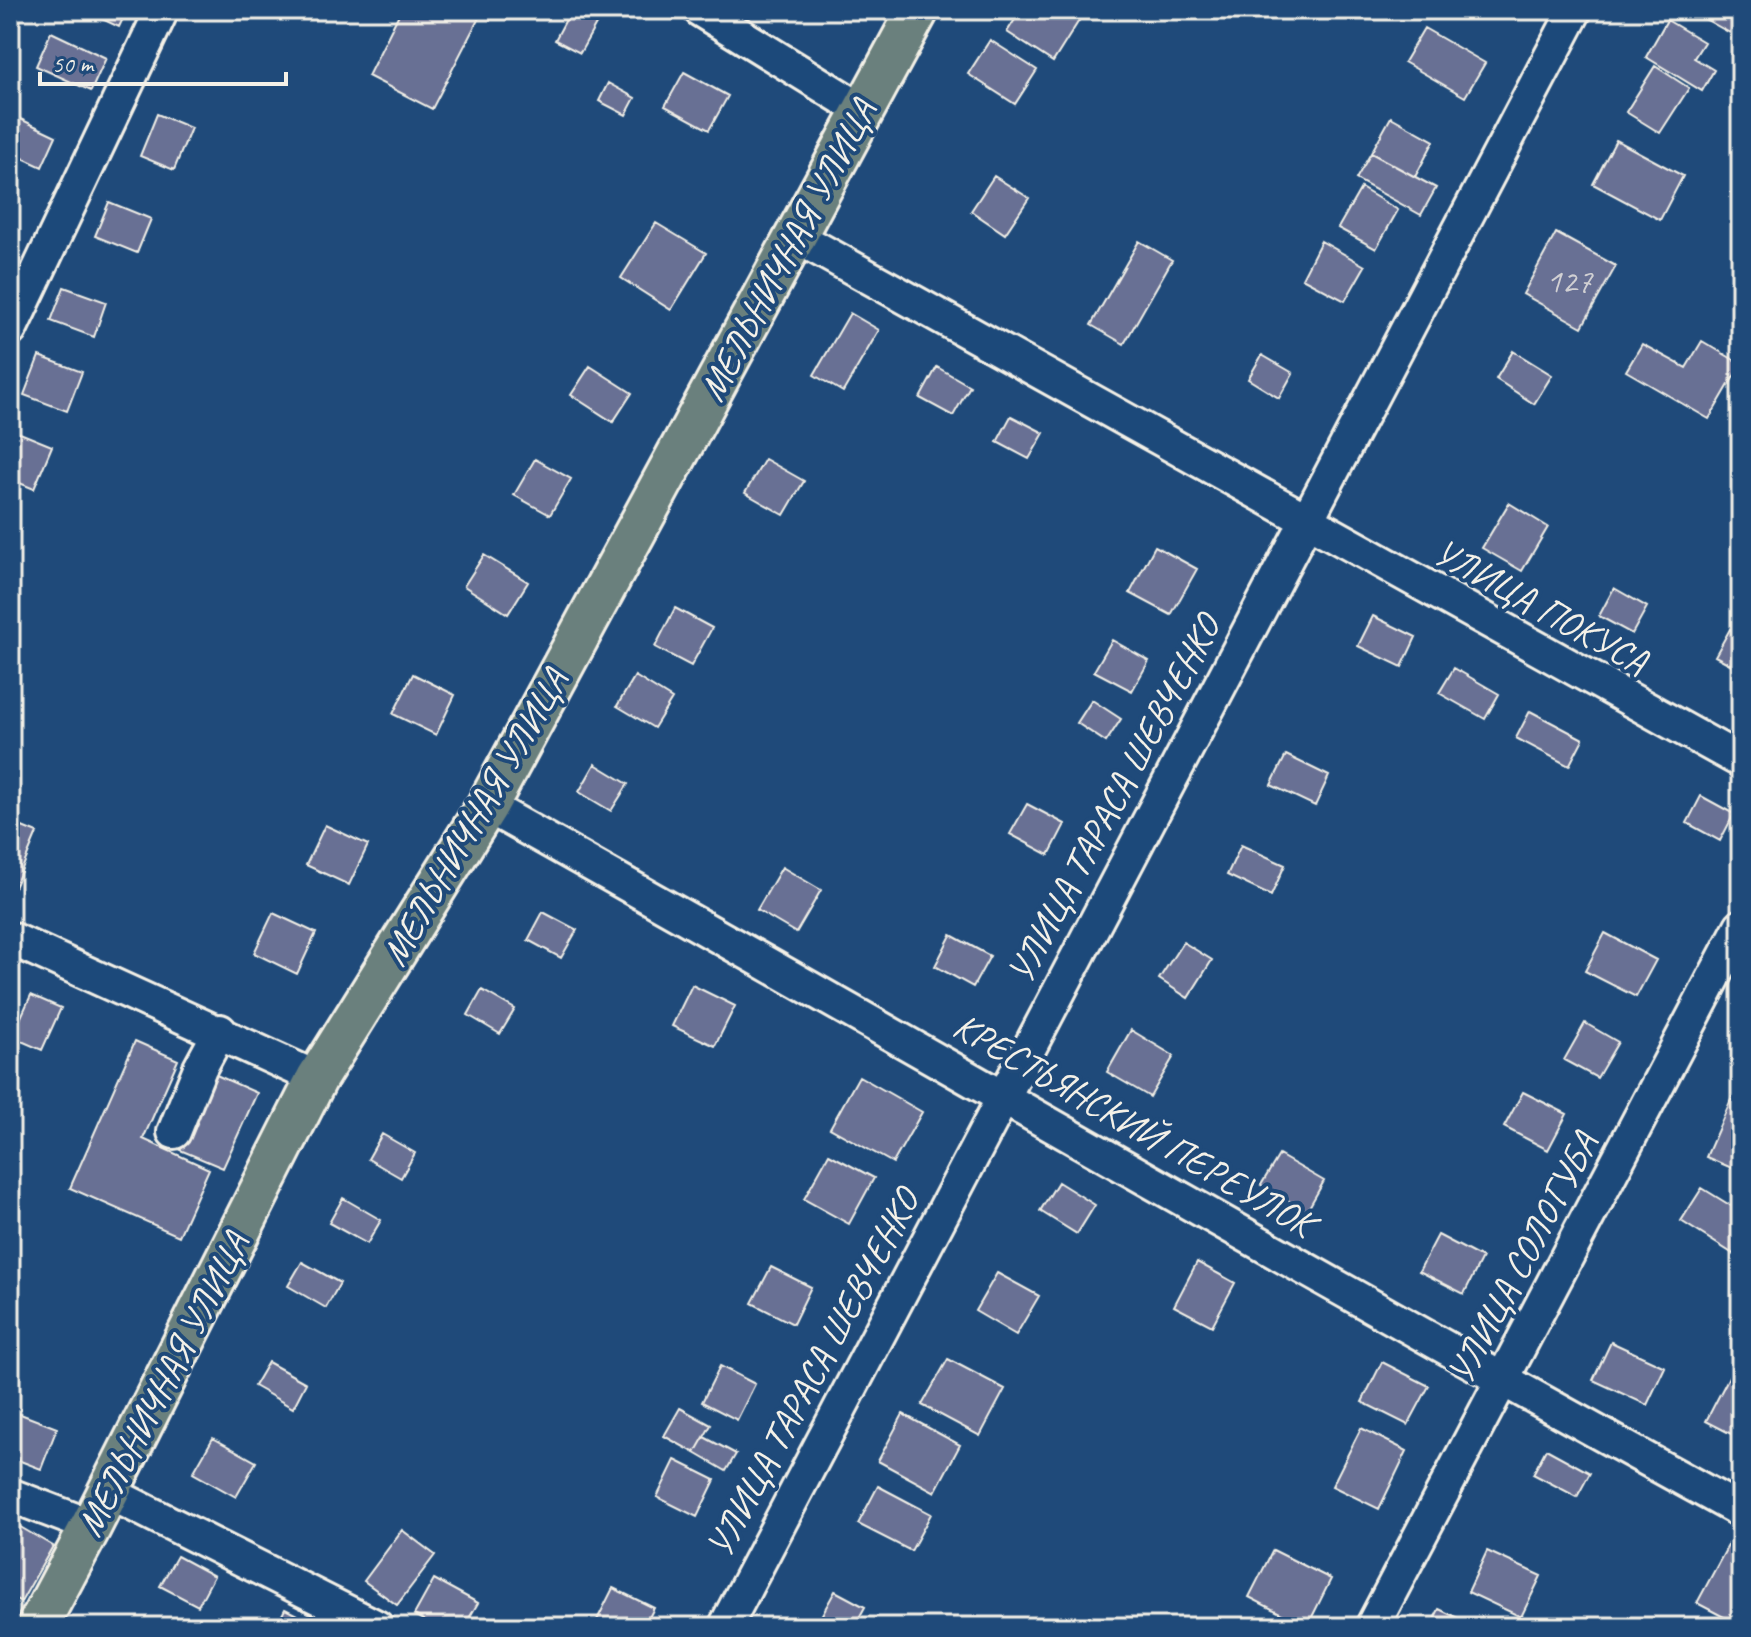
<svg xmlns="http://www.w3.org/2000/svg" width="1751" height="1637" font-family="Caveat,sans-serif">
<rect width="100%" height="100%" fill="#1f4a7a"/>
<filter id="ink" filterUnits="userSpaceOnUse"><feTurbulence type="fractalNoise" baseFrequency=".0125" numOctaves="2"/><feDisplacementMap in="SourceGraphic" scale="16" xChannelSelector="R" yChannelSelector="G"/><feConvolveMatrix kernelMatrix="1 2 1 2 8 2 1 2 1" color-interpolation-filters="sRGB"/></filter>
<g filter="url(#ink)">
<!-- building -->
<path fill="#676f94" stroke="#f4f1e8" stroke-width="2" d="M83,10h44l-8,17z
M401,10h82l-51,99 -64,-33z
M571,10h33l-24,43 -25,-13z
M1021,10h62l2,1 -32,51 -46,-30z
M1689,10h52v3l-11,20z
M1667,20l37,22 -10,16 20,12 -12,21 -56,-34z
M1424,28l61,35 -20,34 -61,-35z
M51,32l55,26 -15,33 -55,-25z
M990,40l47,30 -22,34 -47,-30z
M1655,66l34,22 -29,45 -34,-21z
M684,72l44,24 -19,34 -44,-24z
M608,83l27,15 -9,17 -27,-14z
M157,114l34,14 -17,42 -34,-14z
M14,116l42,20 -14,31 -32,-15v-27z
M1391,117l43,24 -19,36 -44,-24z
M1616,140l67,36 -23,44 -67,-36z
M1371,153l65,35 -15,27 -65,-36z
M994,176l35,22 -24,36 -34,-23z
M1361,188l37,22 -22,39 -38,-21z
M109,202l42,17 -14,34 -42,-17z
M656,223l50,30 -35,57 -50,-32z
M1556,233l60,33 -34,61 -59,-33z
M1139,241l33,19 -48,84 -33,-19z
M1321,241l44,25 -20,35 -43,-23z
M64,287l42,15 -12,35 -43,-16z
M850,313l29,17 -36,62 -29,-17z
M1702,341l39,23 -32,55 -83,-48 16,-27 44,24z
M1513,351l39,24 -18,29 -38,-25z
M1262,355l31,18 -14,25 -31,-19z
M39,356l43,16 -15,39 -43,-16z
M590,366l42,27 -19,29 -42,-27z
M937,367l33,19 -17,30 -33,-18z
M1011,416l33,17 -15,26 -32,-17z
M10,429l42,17 -18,43 -24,-10z
M535,459l36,20 -21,36 -36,-20z
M765,459l39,22 -20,34 -39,-22z
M1509,503l39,24 -26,44 -40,-23z
M1155,546l42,23 -26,46 -41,-22z
M484,555l44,27 -20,32 -44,-28z
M1614,588l33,19 -15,27 -33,-18z
M675,608l37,20 -21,38 -36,-19z
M1373,616l43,21 -14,30 -44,-21z
M1730,629l11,6v35l-26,-14z
M1112,640l37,21 -17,30 -38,-20z
M1454,668l45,26 -14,25 -46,-26z
M413,674l42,21 -19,40 -43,-21z
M635,676l37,23 -18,29 -37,-22z
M1092,700l29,19 -15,23 -29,-19z
M1530,711l53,28 -14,27 -53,-28z
M1286,755l43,21 -14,30 -44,-21z
M595,764l33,20 -17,27 -32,-19z
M1701,796l33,18 -14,27 -33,-18z
M1027,804l38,20 -16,31 -39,-21z
M10,822l27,11 -23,55 -4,-2z
M325,825l43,20 -19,40 -43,-20z
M1241,845l44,20 -14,31 -44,-21z
M782,867l39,23 -25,43 -39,-23z
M543,912l34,18 -16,28 -33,-18z
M273,913l43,20 -19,41 -43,-21z
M1605,933l51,27 -20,37 -51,-26z
M951,935l39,21 -17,31 -38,-21z
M1183,942l29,18 -24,38 -29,-19z
M692,985l43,21 -20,40 -43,-20z
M482,990l33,19 -15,25 -32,-19z
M31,995l30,13 -19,42 -30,-13z
M1585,1023l33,19 -21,36 -33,-18z
M1131,1030l43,26 -24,41 -43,-25z
M135,1041l43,19 -35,79 66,30 -30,67 -109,-48z
M214,1074l43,19 -34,75 -43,-18z
M859,1076l63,36 -29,51 -63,-35z
M1523,1092l44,22 -19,36 -44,-23z
M1733,1095l8,4v73l-35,-15z
M382,1134l33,19 -14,25 -33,-19z
M829,1154l45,24 -25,46 -45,-25z
M1279,1155l45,26 -17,30 -46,-26z
M1058,1182l37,23 -18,29 -37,-23z
M1702,1188l39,24 -3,45 -57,-36z
M343,1198l38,22 -14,24 -38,-21z
M1438,1235l44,23 -18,36 -45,-23z
M302,1262l38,21 -14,25 -38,-22z
M1197,1262l38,21 -23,43 -38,-20z
M771,1267l40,20 -18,37 -41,-21z
M997,1273l42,23 -23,39 -41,-24z
M1611,1342l54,25 -18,38 -54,-25z
M948,1359l57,30 -25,47 -58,-31z
M268,1362l38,21 -13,25 -39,-22z
M1382,1362l47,24 -21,39 -46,-23z
M720,1366l35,18 -18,36 -35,-18z
M1733,1369l8,5v65l-35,-18z
M680,1408l31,17 -16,28 -31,-17z
M10,1410l47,18 -16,41 -31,-12z
M903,1414l57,31 -25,47 -57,-31z
M1361,1428l46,23 -28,58 -47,-23z
M704,1437l32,17 -10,17 -31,-18z
M213,1438l43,24 -20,35 -43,-24z
M1546,1449l44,24 -13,24 -44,-23z
M675,1460l40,20 -18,37 -40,-20z
M878,1486l53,28 -20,37 -53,-27z
M10,1521l43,25 -32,56 -11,-6z
M402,1530l33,25 -38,50 -33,-24z
M1732,1538l9,5v83l-44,-23z
M1273,1550l58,29 -24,48 -58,-30z
M1487,1551l54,25 -20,41 -53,-25z
M177,1556l37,20 -16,30 -38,-20z
M434,1579l44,24 -14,24h-28l-22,-12z
M613,1588l41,20 -10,19 -49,-3z
M835,1591l30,16 -11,20h-39z
M285,1609l34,17 -1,1h-42z
M1439,1609l37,18h-46z"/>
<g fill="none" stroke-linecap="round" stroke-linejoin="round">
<!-- minor casing -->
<g stroke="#f4f1e8" stroke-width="38">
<path id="minor" d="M700,10l162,100
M795,236l946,525
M10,330l152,-320
M487,806c418,234 833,475 1254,705
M10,938l307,140
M174,1132l26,-64 20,-37
M108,1492l269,135
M10,1495l81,31
M725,1627l850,-1617
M1372,1627l369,-701"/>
</g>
<!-- major casing -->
<g stroke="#f4f1e8" stroke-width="46">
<path id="major" d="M37,1627l54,-101 226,-448 170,-272 431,-796"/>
</g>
<!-- minor -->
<use href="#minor" stroke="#1f4a7a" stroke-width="32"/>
<!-- major -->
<use href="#major" stroke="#6a807d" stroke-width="40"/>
</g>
</g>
<g text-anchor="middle" stroke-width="8" stroke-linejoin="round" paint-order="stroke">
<!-- number labels -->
<g font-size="34" fill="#d1d0d3">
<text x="1569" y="292">127</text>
</g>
<!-- street labels -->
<g font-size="38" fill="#f4f1e8" stroke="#1f4a7a">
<text transform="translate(787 250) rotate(-62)" y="13">МЕЛЬНИЧНАЯ УЛИЦА</text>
<text transform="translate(1541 606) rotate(29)" y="13">УЛИЦА ПОКУСА</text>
<text transform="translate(1113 799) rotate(-62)" y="13">УЛИЦА ТАРАСА ШЕВЧЕНКО</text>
<text transform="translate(474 817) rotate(-60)" y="13">МЕЛЬНИЧНАЯ УЛИЦА</text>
<text transform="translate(1134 1124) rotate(30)" y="13">КРЕСТЬЯНСКИЙ ПЕРЕУЛОК</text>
<text transform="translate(1522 1258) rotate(-62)" y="13">УЛИЦА СОЛОГУБА</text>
<text transform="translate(812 1373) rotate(-62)" y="13">УЛИЦА ТАРАСА ШЕВЧЕНКО</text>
<text transform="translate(162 1384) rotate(-63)" y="13">МЕЛЬНИЧНАЯ УЛИЦА</text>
</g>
</g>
<!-- margin -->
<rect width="1751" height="1637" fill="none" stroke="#1f4a7a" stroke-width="40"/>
<rect x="20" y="20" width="1711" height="1597" fill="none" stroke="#f4f1e8" stroke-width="3" filter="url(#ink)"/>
<!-- scale -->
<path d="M40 72v12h246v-12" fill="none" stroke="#f4f1e8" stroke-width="4"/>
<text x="52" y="72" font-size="24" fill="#f4f1e8" stroke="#1f4a7a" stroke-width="6" paint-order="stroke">50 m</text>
</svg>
